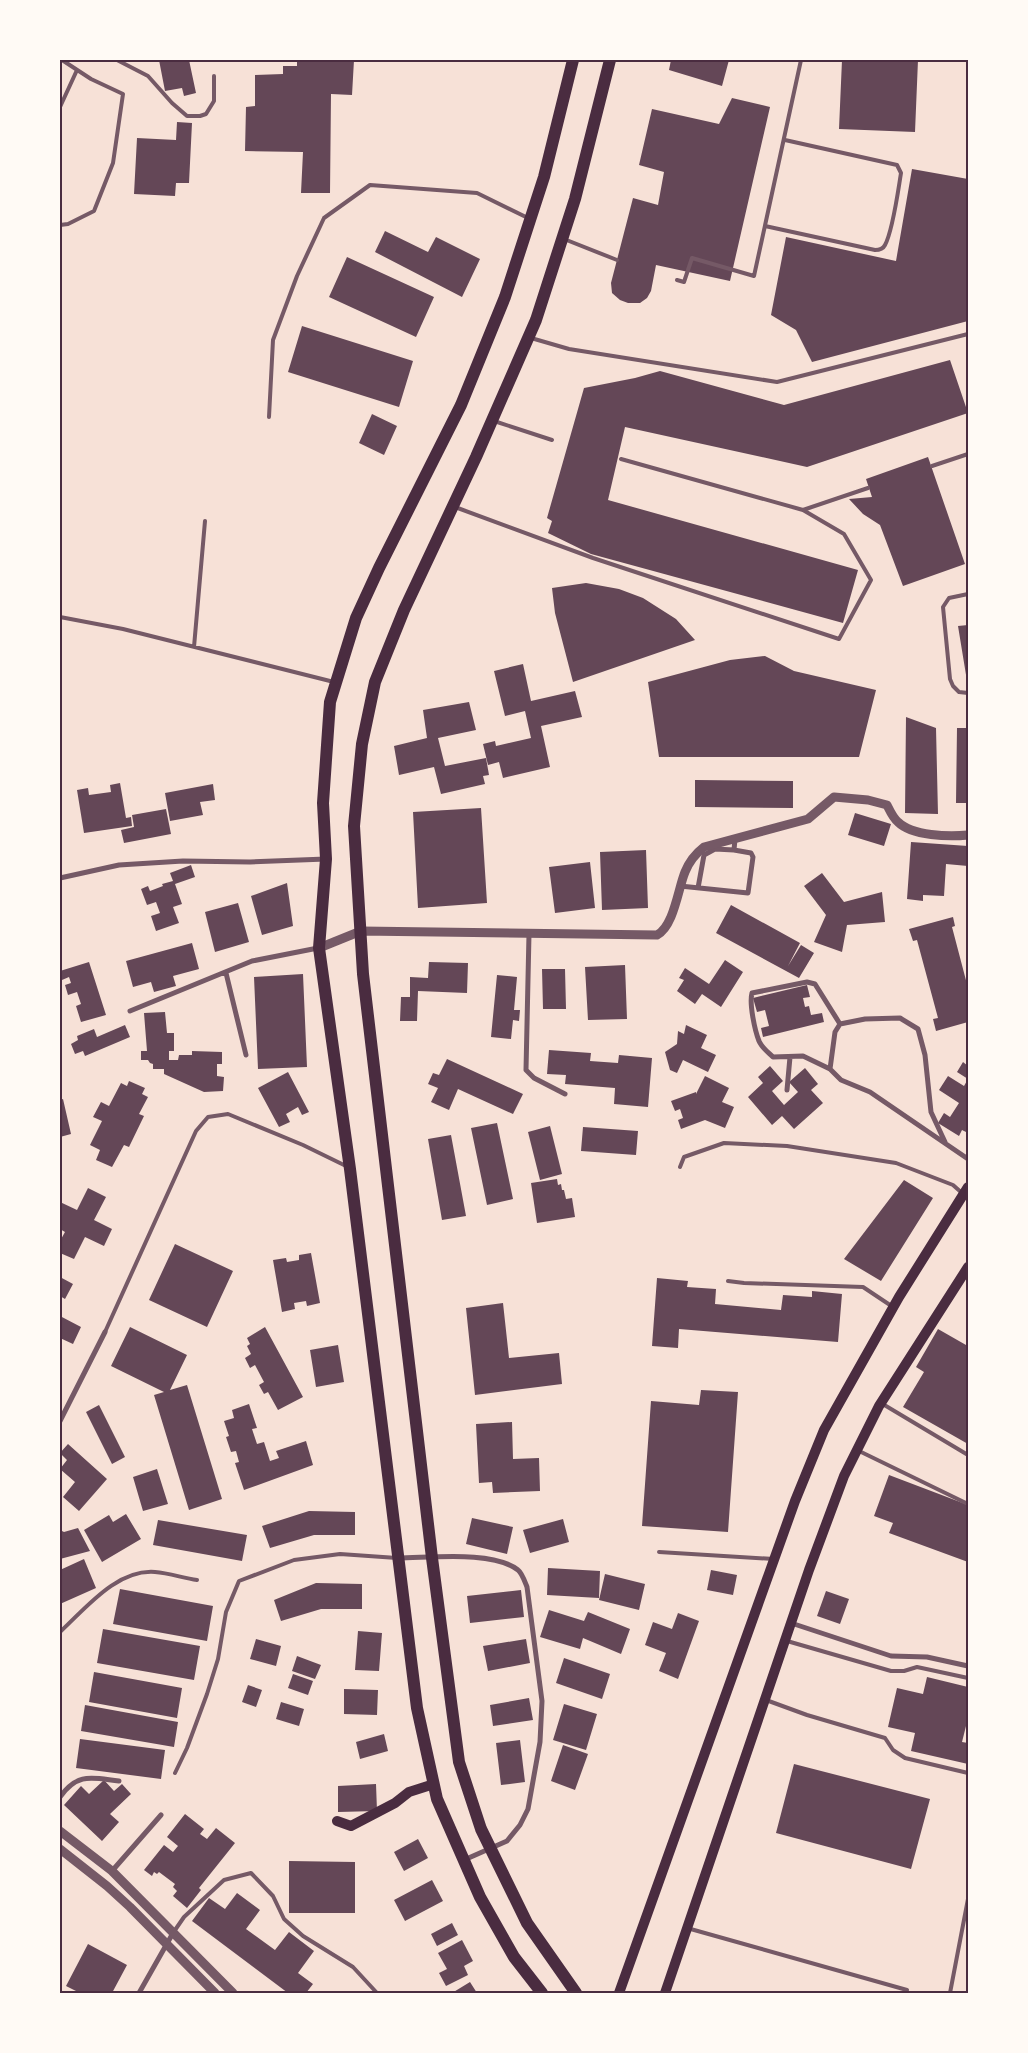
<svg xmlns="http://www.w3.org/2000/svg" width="1028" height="2053" font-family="'Varela Round',sans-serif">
<rect width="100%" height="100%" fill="#f7e1d7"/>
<!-- building -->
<path fill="#644757" d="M159,60h30l7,33 -12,3 -2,-8 -17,3z
M297,60h57l-2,35 -21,-1 -1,99h-29l2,-41 -58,-1 1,-44 9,-1v-31l28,-1v-8h14z
M671,60h58l-7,26 -53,-16z
M842,60h76l-3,72 -76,-3z
M732,98l38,9 -40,174 -74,-16 -5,26 -4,7 -7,5h-12l-8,-3 -8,-7 -1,-10 22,-85 25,7 6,-33 -25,-7 13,-56 67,15z
M177,122l15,1 -3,60h-13l-1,13 -41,-2 3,-56 39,2z
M912,169l56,10v142l-156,41 -16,-32 -25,-15 15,-78 110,24z
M385,231l43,21 8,-15 44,22 -18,38 -87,-45z
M347,257l87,40 -18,40 -87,-40z
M302,326l111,35 -14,46 -111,-35z
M950,360l18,53 -161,54 -182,-40 -17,73 250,70 -15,53 -252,-69 -43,-21 4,-12 -5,-3 37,-130 51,-10 25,-7 124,34z
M372,414l25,12 -13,29 -25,-12z
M928,457l37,107 -62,22 -23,-61 -17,-11 -14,-15 23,-2 -6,-18z
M586,583l33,6 24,9 33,21 19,21 -122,42 -18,-69 -3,-25z
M968,625v56h-1l-9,-55z
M765,656l29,15 82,19 -17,67h-200l-11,-75 82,-22z
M523,664l8,37 44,-10 7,26 -41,9 9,41 -47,11 -4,-16 -11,3 -5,-21 12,-3 1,5 35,-8 -6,-27 -20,5 -11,-45z
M469,702l7,28 -38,8 7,28 41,-8 3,17 -6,1 2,8 -44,10 -7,-27 -35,8 -5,-29 33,-8 -4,-28z
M906,717l30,11 2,86 -33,-1z
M957,728h11v75h-12z
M695,780l98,1v27l-98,-1z
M120,783l6,35 5,-1 1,9 -48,7 -7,-43 11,-2 1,7 22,-3 -1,-7z
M213,784l2,16 -15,2 3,13 -33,6 -5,-28z
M481,808l6,95 -69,5 -5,-96z
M166,809l5,25 -47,9 -3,-13 13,-3 -2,-12z
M855,813l36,11 -7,22 -36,-11z
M911,842l57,4v20l-22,-2 -2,32 -21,-1v6l-16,-2z
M646,850l2,58 -46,2 -2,-58z
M590,862l5,46 -40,5 -6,-46z
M191,865l4,12 -20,7 7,20 -9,3 6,16 -23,8 -5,-15 9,-3 -4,-11 -9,3 -6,-16 7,-3 2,5 13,-5 -1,-2 11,-3 -3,-8z
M822,873l22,29 38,-10 3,30 -38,3 -5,27 -28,-10 12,-27 -22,-29z
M287,883l6,43 -31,9 -11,-39z
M238,903l11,39 -34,10 -10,-40z
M731,905l69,38 -12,23 13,-21 13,8 -15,25 -83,-45z
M953,917l2,9 -3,1 16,61v34l-32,9 -3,-12 5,-1 -21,-78 -4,1 -4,-12z
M192,943l7,26 -26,7 3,10 -22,6 -3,-10 -18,5 -7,-26z
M725,960l18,12 -22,35 -19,-13 -7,10 -18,-13 7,-11 -5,-2 6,-10 24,16z
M89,962l17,53 -25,7 -5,-16 5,-2 -4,-12 -9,3 -3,-10 6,-2 -2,-6 -7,3 -2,-9z
M429,962l39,1 -1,30 -49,-2 -1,30h-17l1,-24h9v-20l18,1z
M625,965l2,54 -39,1 -3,-53z
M542,969h23l1,40h-23z
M303,974l4,93 -49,2 -4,-92z
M497,975l20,2 -3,33h6l-1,11 -6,-1 -2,19 -20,-2z
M807,985l3,12 -7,1 2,9 4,-1 2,9 11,-2 2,9 -61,15 -2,-9 8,-2 -4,-16 -8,2 -4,-14z
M165,1012l2,21h7v18h-5v9h9l1,-5h13v-4l30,1v12h-5v12l7,1 -1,14 -19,1 -40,-18v-5h-11v-5l-3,-1 -2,-3h-7v-9h6l-3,-38z
M125,1025l5,12 -45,19 -2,-5 -8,3 -4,-10 7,-4 -1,-4 17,-7 3,8z
M686,1025l21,10 -6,13 15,7 -8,17 -25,-12 -6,13 -7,-3 -5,-18 12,-8 1,-13 6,3z
M549,1050l42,3 -1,8 28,2 1,-8 33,3 -4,49 -34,-3 1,-16 -50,-4 1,-9 -19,-1z
M447,1059l76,35 -10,20 -55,-25 -9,21 -18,-8 7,-14 -10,-4 5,-11 6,2z
M963,1062l5,4v13l-11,-7z
M770,1066l13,15 -11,10 12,14 14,-13 -9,-10 16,-14 13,16 -7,6 12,13 -29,26 -12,-13 -10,9 -24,-28 15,-14 -5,-6z
M288,1072l21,40 -7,3 -4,-8 -12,7 4,8 -11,5 -21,-39z
M705,1076l24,12 -7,14 12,5 -9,21 -20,-8 -24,9 -3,-9 5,-2 -3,-9 -5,2 -4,-10 25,-9v2z
M948,1076l16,10 4,-7v54l-6,-3 -3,6 -21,-13 6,-10 6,4 9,-14 -20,-13z
M129,1081l16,7 -3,6 6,3 -9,17 5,2 -15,31 -5,-2 -12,22 -16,-7 4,-10 -10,-5 12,-24 -9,-4 8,-15 8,4 12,-23 6,3z
M63,1099l8,35 -11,3v-37z
M497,1123l16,76 -26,6 -16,-77z
M550,1126l12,48 -22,6 -12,-48z
M583,1127l55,4 -2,24 -55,-4z
M451,1135l15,81 -24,4 -14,-81z
M557,1179l1,6 3,-1 1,6h2l2,9 6,-1 3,19 -38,6 -6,-40z
M904,1180l29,18 -52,83 -37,-22z
M88,1188l18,9 -12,23 18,9 -8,17 -19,-9 -11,22 -14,-6v-12l5,-9 -5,-3v-27l17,8z
M175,1244l58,27 -26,56 -58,-27z
M311,1253l9,50 -13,3 -1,-5 -12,2 1,6 -13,3 -9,-52 13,-2 1,4 12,-2v-5z
M60,1277l13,7 -8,15 -5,-3z
M657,1278l31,3 -1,6 29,2 -1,15 66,6 2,-15 29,2v-6l30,3 -4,48 -159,-13 -1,19 -26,-2z
M503,1303l6,55 50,-5 3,31 -87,11 -9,-87z
M60,1316l21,11 -8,17 -13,-6z
M130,1327l57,28 -17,35 17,-5 35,114 -33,11 -35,-115 10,-3 -53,-26z
M265,1327l38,70 -25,13 -10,-18 -4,2 -5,-9 5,-3 -9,-17 -5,3 -5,-10 6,-4 -4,-8 3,-2 -3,-6z
M938,1329l28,16 2,-4v103l-65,-37 21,-35 -8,-5z
M338,1345l6,37 -28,5 -6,-37z
M701,1390l37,2 -10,140 -86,-6 9,-125 48,4z
M249,1404l8,24 -5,1 5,15 7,-2 6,19 9,-3 -3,-7 30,-10 7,24 -69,25 -9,-27 4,-1 -3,-11 -5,1 -5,-15 3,-1 -5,-15 10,-3 -2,-8z
M99,1405l26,52 -13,7 -26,-52z
M512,1422l1,37 26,-1 1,33 -47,2 -1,-11 -13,1 -3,-59z
M68,1444l39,35 -28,32 -16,-14 12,-15 -15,-13 7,-9 -7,-7z
M157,1469l11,35 -25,7 -10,-34z
M889,1475l79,30v57l-79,-29 4,-10 -19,-7z
M309,1511l46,1v23h-41l-44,13 -8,-22z
M126,1514l15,25 -39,23 -18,-32 25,-15 4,7z
M472,1518l41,9 -6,27 -41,-10z
M563,1519l6,23 -39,11 -7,-23z
M158,1520l89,15 -5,26 -89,-16z
M78,1528l12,23 -30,8v-29l4,2z
M84,1559l12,29 -36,16v-34z
M548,1568l52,3 -1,27 -52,-3z
M711,1570l26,5 -4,20 -26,-5z
M605,1574l40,10 -6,26 -40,-10z
M316,1583l46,1v25h-41l-40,12 -7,-21z
M120,1589l93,17 -6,35 -94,-17z
M521,1590l3,27 -54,6 -3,-27z
M826,1591l23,8 -9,25 -23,-8z
M549,1610l35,11 4,-9 42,17 -9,25 -38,-16 -3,11 -40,-12z
M678,1613l21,8 -21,58 -19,-8 7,-18 -21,-8 8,-23 19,7z
M103,1629l97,17 -6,34 -97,-17z
M358,1631l24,2 -3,38 -24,-1z
M256,1639l25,7 -5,20 -26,-7z
M526,1639l4,24 -42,8 -5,-25z
M297,1656l24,9 -6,14 -23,-8z
M564,1658l46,16 -8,25 -46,-16z
M94,1672l88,16 -5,30 -88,-16z
M293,1674l20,7 -5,14 -20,-7z
M927,1677l41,10v31l-6,24 6,1v21l-57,-13 4,-18 -27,-6 9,-39 26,6z
M248,1685l14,5 -6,17 -14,-5z
M344,1689l34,1 -1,25 -33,-1z
M529,1698l4,22 -40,6 -3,-21z
M281,1702l23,7 -5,17 -23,-7z
M564,1704l33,10 -11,36 -33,-10z
M85,1705l93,17 -4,25 -93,-16z
M384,1734l4,17 -28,8 -4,-17z
M80,1739l85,11 -4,29 -85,-11z
M520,1740l5,42 -24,3 -5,-42z
M563,1745l25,9 -13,36 -24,-9z
M794,1764l136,35 -19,70 -135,-36z
M104,1780l10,11 8,-7 9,10 -21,20 9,8 -17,19 -38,-36 17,-19 8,8z
M376,1784l1,27 -39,1v-26z
M185,1814l19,15 -4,5 7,5 9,-11 19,15 -36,45 2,2 -14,18 -14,-12 4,-5 -4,-4 2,-3 -16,-12 -2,2 -3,-2 -2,4 -8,-6 20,-25 9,7 5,-6 -11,-9z
M418,1839l10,19 -24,13 -10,-19z
M289,1861l66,1v51h-66z
M432,1880l11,21 -38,20 -11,-21z
M237,1893l23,17 -14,19 29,21 14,-18 25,19 -16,22 15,11 -7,9h-18l-96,-72 17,-23 16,11z
M452,1923l6,12 -21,11 -6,-12z
M462,1940l11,21 -9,5 4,9 -22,11 -7,-13 8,-4 -9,-16z
M88,1944l39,21 -15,28h-32l-14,-7z
M470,1982l7,11h-25z"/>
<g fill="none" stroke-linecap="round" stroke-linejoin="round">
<!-- service -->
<path stroke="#755966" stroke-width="4" d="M117,60l31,16 24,27 15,13h13l6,-2 8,-13v-25
M60,107l17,-37
M60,225l8,-1 26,-13 19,-48 10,-69 -32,-15 -29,-19
M765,226l110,24c4,0 8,-1 10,-5 8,-15 13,-54 16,-72l-4,-8 -112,-25
M564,239l53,21
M677,280l7,2 8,-24 62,18 47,-216
M531,338l38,11 208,33 191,-48
M269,417l4,-77 24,-64 27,-58 46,-33 107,8 51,25
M494,421l58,19
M932,466l36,-12
M455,507l138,51 246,81 32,-59 -27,-46 -41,-24 -182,-51
M803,510l65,-22
M968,594l-19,4 -6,9 7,72 3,7 6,6 9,1
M60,617l63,12 211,53
M194,647l11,-126
M680,1167l4,-10 40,-14 63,3 109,17 57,22 9,8
M728,1281l16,2 119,4 30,20
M105,1332l91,-201 12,-14 20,-3 75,31 43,21
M881,1403l87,52
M857,1450l111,54
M659,1552l115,7
M60,1632c26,-24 57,-63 95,-60 14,1 28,6 42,8
M787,1641l104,30h13l13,-4 51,11
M766,1700l41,15 78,23 8,12 12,8 63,15
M175,1773l12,-25 20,-54 11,-35 8,-47 13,-31 55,-21 46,-6 57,4
M687,1928l220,62
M173,1933l11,-16 40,-37 27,-7 22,23 11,23 19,17 50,31 24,26
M950,1993l18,-94"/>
<!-- minor -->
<path stroke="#755966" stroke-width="5" d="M60,878l59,-13 64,-4 67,1 76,-3
M680,886l68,7 5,-36 -2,-4 -17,-3 1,-11
M698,888l6,-33 11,-6 19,1
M529,934l-3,136 8,8 31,16
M226,973l20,82
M130,1011l122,-50 66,-13
M830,1069l-27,-13 -30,1c-5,-5 -11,-9 -14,-16 -4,-10 -10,-37 -7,-48l55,-11 8,2 25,40
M787,1090l3,-33
M945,1142l-14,-30 -6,-57 -7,-26 -18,-11 -35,1 -25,5 -5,8 -5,37 11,11 29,12 98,67
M60,1421l45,-89
M398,1558c31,0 95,-8 120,12 4,3 7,12 9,17l15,114 -2,41 -12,67 -8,16 -13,16 -43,19
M791,1623l100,33 36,1 41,9
M60,1797c18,-25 32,-19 59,-16
M112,1871l49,-56
M139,1993l34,-60"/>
<!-- tertiary -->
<path stroke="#755966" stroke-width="9" d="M319,948l42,-17 296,4c17,-9 21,-46 28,-63 4,-10 10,-18 19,-25l104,-28 26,-22 34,3 19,5c3,6 6,13 11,17 14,14 51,15 70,13
M60,1831l52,40 121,122
M60,1849l47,37 23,21 85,86"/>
<!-- secondary -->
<path stroke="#4a2c40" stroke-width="10" d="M337,1821l14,5 44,-23 14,-11 25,-8
M619,1993l176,-492 29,-71 75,-133 69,-110
M665,1993l144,-423 35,-94 35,-70 89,-139"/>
<!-- primary -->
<path stroke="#4a2c40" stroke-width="12" d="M542,1993l-28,-36 -34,-60 -43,-98 -20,-91 -67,-539 -31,-221 7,-89 -3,-56 7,-101 26,-84 23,-50 82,-163 44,-108 39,-120 29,-117
M576,1993l-49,-70 -46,-94 -22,-67 -27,-204 -69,-584 -9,-148 8,-82 13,-62 29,-72 72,-153 60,-137 39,-121 35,-139"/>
</g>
<!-- border -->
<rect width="1028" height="2053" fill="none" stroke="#fffaf5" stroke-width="122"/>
<rect x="61" y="61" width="906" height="1931" fill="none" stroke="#4a2c40" stroke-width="2"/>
</svg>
